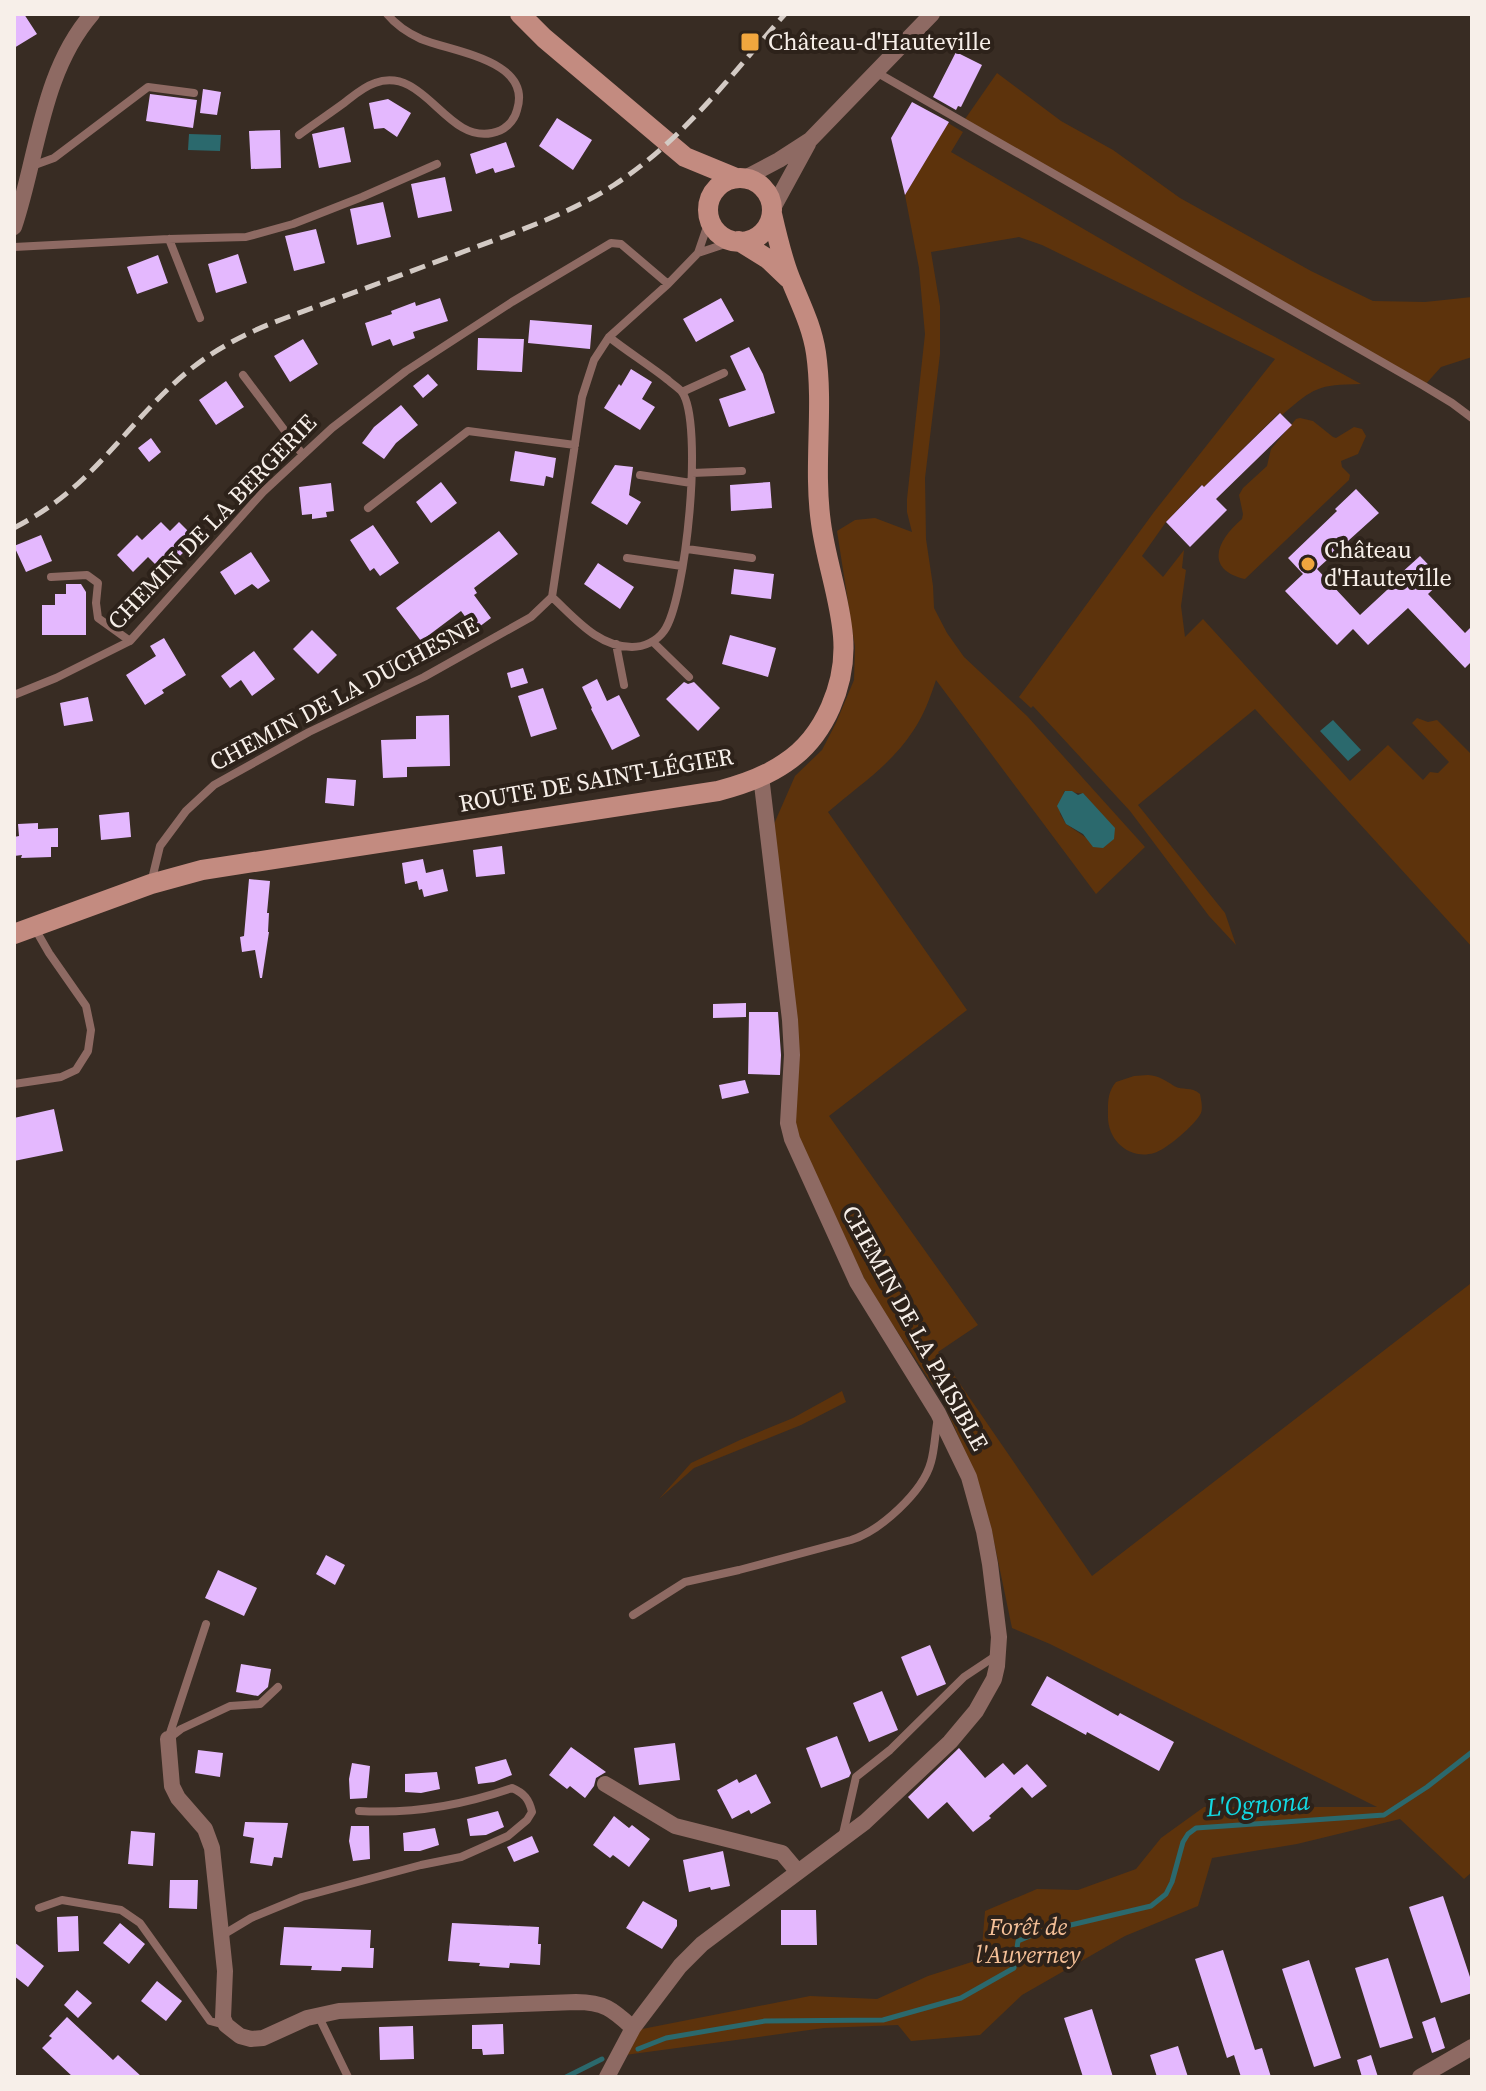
<svg xmlns="http://www.w3.org/2000/svg" width="1486" height="2091" font-family="'Source Serif 4',serif">
<rect width="100%" height="100%" fill="#382c23"/>
<!-- green -->
<path fill="#5d330c" fill-rule="evenodd" d="M997,73l64,48 52,29 67,48 131,73 62,30 52,1 47,-5v60l-31,10 -17,19 -461,-264z
M948,123l15,9 -12,20 236,137 174,95c-44,1 -46,3 -79,31l-3,-2 -75,74 -3,-2 -35,37 -24,34 21,21 21,-27 -2,18 4,2 -5,36 4,31 18,-18 147,162 38,-36 35,35 7,-8 8,1 11,-11 -37,-39 5,-5 11,4 9,-2 35,35v192l-217,-238 -117,96 87,108 11,32 -27,-29 -79,-105 -97,-105 -2,2 -12,-11 135,-185 121,-153 -233,-114 -23,-8 -88,15 9,54v48l-15,124 1,61 7,47 1,22 13,25 17,24 63,59 118,131 -49,47 -160,-214c-6,18 -12,35 -23,51 -21,33 -56,56 -85,81l139,198 -138,106 149,209 -40,27 154,224 378,-292 2,1v587l-8,7 -64,-60 -103,25 -85,14 -14,48 -73,30 -103,59 -42,40 -69,6 -13,-16 -74,3 -199,27 12,-25 173,-34 67,3 51,-23 53,-17 4,-48 52,-22 41,1 58,-21 25,-31 43,-31h173l-327,-163 -38,-16 -21,-101 -16,-53 -33,-75 -71,-107 -66,-133 -10,-37 -21,-298 21,-48 27,-26 14,-27 18,-43 1,-33 -18,-116 18,-11 20,-2 37,14 -5,-20v-13l18,-165 -6,-66 -14,-73zM1064,791l20,3 4,7v38l-22,-15 -6,-10z
M1300,418l13,3 20,16 3,1 18,-11 8,2 4,7 -8,18 -17,7 1,6 8,8 -1,5 -104,99c-42,-10 -27,-40 -3,-60l1,-5 -4,-19 4,-7 24,-22 4,-17 25,-30z
M1148,1075c11,1 17,5 26,11 9,5 17,0 26,8 1,6 3,13 1,19 -5,11 -35,37 -47,40 -24,7 -46,-12 -46,-36 0,-14 -1,-24 8,-35l18,-6z
M842,1391l4,11 -45,23 -107,43 -35,31 32,-36 49,-23 53,-22z"/>
<!-- water -->
<path fill="#2b696d" d="M189,134l32,1 -1,16 -32,-1z
M1333,720l28,30 -13,11 -28,-30z
M1065,791h7l6,4 5,-2 32,35 -1,11 -11,9 -10,-1 -10,-13 -17,-10 -9,-18z"/>
<g fill="none" stroke-linecap="round" stroke-linejoin="round">
<!-- stream -->
<path stroke="#2b696d" stroke-width="5" d="M638,2049l28,-11 99,-17 118,-1 78,-22 53,-30 4,-27 19,-8 114,-27 15,-12 6,-12 11,-40 5,-8 8,-6 188,-13 43,-28 45,-35
M566,2077l36,-18"/>
</g>
<!-- building -->
<path fill="#e4b8fe" d="M14,14h10l13,20 -23,14z
M956,52l26,13 -21,42 -3,-1 -2,4 -23,-13z
M203,89l18,3 -4,23 -17,-2z
M150,94l47,6 -4,28 -47,-7z
M388,99l23,14 -14,24 -13,-9 -10,1 -5,-26z
M912,102l37,20 -44,73 -14,-57z
M557,118l35,22 -19,30 -34,-24z
M344,127l7,35 -32,6 -7,-34z
M280,130l1,38 -30,1 -2,-38z
M506,142l9,25 -20,6 -2,-5 -17,6 -6,-20z
M445,177l7,34 -34,7 -7,-34z
M383,202l8,35 -34,8 -7,-36z
M316,229l9,34 -31,8 -9,-35z
M238,254l9,29 -31,10 -8,-29z
M158,255l10,28 -31,11 -10,-27z
M440,298l8,23 -35,11 2,6 -22,8 -3,-7 -18,7 -7,-23 27,-9 -1,-3 24,-9 1,4z
M721,298l13,23 -38,21 -13,-23z
M530,320l62,5 -2,24 -62,-6z
M478,338l46,1 -2,33 -45,-2z
M303,339l15,25 -28,18 -16,-26z
M749,347l14,27 12,39 -46,14 -10,-28 27,-9 -16,-34z
M631,369l21,13 -10,17 13,8 -15,23 -36,-22 15,-24 2,2z
M428,374l10,11 -15,13 -10,-12z
M226,381l18,26 -28,18 -17,-25z
M401,405l17,20 -22,18 -12,16 -22,-16 12,-16z
M1280,413l12,12 -76,74 11,11 -37,37 -24,-25 36,-37 2,2z
M151,438l10,14 -12,10 -11,-14z
M515,451l41,7 -3,20 -7,-2 -2,10 -34,-5z
M615,465l18,2 -4,28 12,7 -14,23 -36,-22z
M441,482l16,21 -26,20 -15,-21z
M770,482l2,26 -41,3 -1,-26z
M331,483l3,28 -8,1 1,5 -15,2v-5l-10,1 -3,-28z
M1356,489l23,24 -62,56 43,46 41,-38 -2,-2 21,-19 23,24 -15,14 37,39 7,-7v35l-7,7 -57,-60 -40,37 -15,-16 -16,16 -52,-54 18,-17 -15,-16 49,-47 -2,-2z
M161,522l9,9 9,-9 16,16 -11,10 2,2 -23,22 -15,-15 -15,15 -16,-17 20,-20 5,5z
M373,525l26,38 -19,13 -6,-8 -4,3 -20,-31z
M499,531l19,23 -44,34 3,5 -3,2 17,23 -16,12 -14,-19 -40,30 -25,-33z
M41,535l11,26 -26,11 -12,-26z
M251,552l19,29 -12,8 -6,-5 -17,11 -15,-23z
M598,563l36,24 -14,22 -36,-25z
M734,569l40,5 -3,25 -40,-5z
M66,584h15l5,8v43h-44v-30h13v-11h11z
M312,630l25,25 -19,19 -25,-25z
M730,635l46,13 -8,29 -46,-13z
M164,638l22,37 -24,15 2,3 -19,12 -19,-30 30,-19 -6,-10z
M254,651l21,28 -23,17 -11,-16 -11,8 -9,-12z
M523,668l5,15 -17,5 -4,-15z
M597,679l10,22 12,-6 21,41 -28,14 -21,-41 1,-1 -10,-21z
M684,682l4,2 6,-2 26,26 -22,23 -32,-32z
M543,688l14,41 -26,8 -13,-41z
M88,697l5,24 -29,5 -4,-23z
M449,715l1,51 -43,1v10l-24,1 -2,-38 35,-1v-23z
M327,778l29,2 -2,26 -29,-3z
M129,812l2,25 -30,3 -2,-25z
M38,823v6l20,-1v19h-7v10l-30,1 1,-3 -8,1v-19l5,-1 -1,-12z
M502,846l3,28 -29,3 -3,-27z
M423,859l3,14 17,-4 5,22 -24,6 -2,-8 -3,1 -2,-9 -12,3 -3,-21z
M249,879l21,2 -3,32h2l-1,19h1l-7,46h-2l-5,-28 -13,2 -2,-15 4,-1z
M746,1003v14l-33,1v-14z
M749,1012h29l3,43 -1,20 -32,-1z
M745,1080l4,13 -27,6 -3,-14z
M54,1109l9,42 -49,10v-43z
M326,1555l19,10 -10,20 -19,-11z
M218,1570l39,18 -13,28 -39,-18z
M930,1645l16,39 -29,12 -16,-39z
M241,1664l30,5 -3,18 -10,9 -22,-4z
M1047,1676l71,40 2,-3 54,29 -15,29 -72,-39 -1,3 -55,-30z
M882,1691l16,39 -29,12 -16,-39z
M837,1736l14,37 -2,4 -28,11 -15,-40z
M675,1743l5,37 -41,5 -5,-37z
M571,1747l35,25 -10,6 -2,8 -9,12 -15,-12 -3,3 -18,-14z
M959,1748l26,30 18,-15 11,12 13,-11 20,22 -15,12 -10,-11 -33,29 2,2 -18,14 -26,-30 -19,17 -20,-22z
M198,1750l25,3 -3,24 -25,-4z
M506,1759l6,16 -18,7 -16,2 -3,-17z
M352,1763l18,3 -3,32 -17,1 -1,-20z
M437,1772l3,17 -19,4 -16,-1v-18z
M756,1774l15,29 -20,11 -2,-4 -17,9 -15,-29 20,-11 2,4z
M498,1811l6,16 -18,8 -16,1 -3,-17z
M614,1816l15,12 3,-3 18,14 -21,28 -16,-12 -3,3 -17,-13z
M245,1822l43,1 -6,35 -8,-1 -2,9 -22,-3 4,-25 -11,-2z
M351,1826h18l1,33 -17,2 -4,-20z
M435,1828l4,17 -19,6h-16l-1,-18z
M131,1831l24,2 -2,33 -25,-2z
M532,1836l7,16 -25,10 -7,-15z
M723,1851l7,35 -19,4 -1,-3 -21,5 -6,-32z
M170,1880h28l-1,29 -28,-1z
M1443,1896l29,87v10l-31,10 -32,-96z
M643,1901l34,19v6l-15,23 -36,-21z
M781,1910h35l1,35h-36z
M78,1916l1,35 -21,1 -1,-35z
M120,1923l25,21 -16,20 -26,-21z
M452,1923l87,4 -1,17h3l-1,21 -30,-2 -1,5 -30,-2 1,-3 -32,-2z
M284,1927l87,3 -1,18h4l-1,20 -31,-1 -1,4 -30,-1 1,-4 -32,-1z
M14,1942l30,24 -16,21 -14,-11z
M1223,1950l32,100 7,-2 9,29h-30l-7,-22 -7,3 -32,-99z
M1388,1958l25,80 -33,10 -25,-80z
M1309,1960l32,98 -27,9 -32,-98z
M157,1981l25,20 -16,20 -25,-20z
M77,1990l15,13 -14,15 -14,-13z
M1092,2009l21,68h-30l-19,-59z
M67,2017l46,43 5,-5 24,22h-69l-31,-29 10,-10 -3,-2z
M1435,2017l10,31 -13,5 -10,-31z
M503,2024l1,30 -21,1 -1,-6h-10v-24z
M413,2026l1,33 -34,1 -1,-33z
M1178,2046l10,31h-31l-7,-22z
M1371,2055l7,22h-16l-5,-17z"/>
<g fill="none" stroke-linecap="round" stroke-linejoin="round">
<!-- lane -->
<path stroke="#8e6a63" stroke-width="8" d="M876,72l548,314 28,17 20,15
M299,135c15,-11 30,-21 45,-32 9,-7 19,-16 31,-20 49,-18 71,60 117,50 12,-2 22,-11 25,-23 16,-50 -65,-58 -96,-71 -13,-6 -25,-14 -34,-25
M32,166l22,-8 94,-71 46,6
M169,239l31,79
M14,247l155,-8 77,-2 47,-13 69,-27 75,-33
M698,253l36,-12
M243,375l60,80
M682,392l42,-19
M692,473l50,-2
M640,475l51,8
M368,508l100,-77 107,14
M687,549l65,9
M627,558l55,8
M51,577l36,-2 11,8 -2,20 2,15 32,23
M552,597c23,21 46,50 80,50 12,0 25,-6 32,-16 22,-30 40,-208 18,-239 -3,-4 -10,-8 -14,-12 -19,-15 -40,-28 -59,-43
M653,642l36,35
M616,644l8,41
M14,695l42,-17 74,-37 133,-149 69,-64 74,-57 106,-69 99,-59 10,1 47,40
M151,883l9,-37 26,-35 28,-26 95,-53 115,-55 107,-60 21,-20 30,-200 12,-37 15,-23 59,-53 30,-31 12,-35
M14,1084l47,-7 15,-7 12,-19 3,-21 -5,-24 -37,-53 -15,-26
M633,1615l52,-33 54,-12 112,-30c29,-9 72,-48 80,-78 4,-14 4,-30 7,-44
M168,1739l13,-10 49,-23 30,-2 18,-17
M168,1739l38,-115
M843,1834l13,-57 34,-27 74,-73 33,-22
M39,1908l23,-8 59,10 19,13 70,98 15,4
M221,1936l30,-18 51,-21 119,-32 40,-8 47,-21 19,-16 5,-8c-3,-13 -8,-19 -20,-24 -49,17 -103,26 -153,23
M318,2015l30,62"/>
<!-- street -->
<path stroke="#8e6a63" stroke-width="16" d="M745,178l34,-18 31,-20 122,-126
M772,210l36,-66
M14,227c24,-71 27,-154 78,-213
M168,1739l4,47 6,12 27,31 7,19 13,123 -2,47 3,7 14,11 11,3 12,-1 44,-20 32,-7 237,-9c29,0 37,8 57,26
M605,1784l70,42 107,27 16,19
M607,2077l26,-49 47,-62 22,-22 163,-122 85,-80 26,-31 18,-32 3,-13 2,-29 -9,-73 -6,-33 -15,-54 -31,-64 -81,-131 -65,-143 -4,-16 4,-68 -2,-35 -29,-244
M1420,2077l52,-30"/>
<!-- secondary -->
<path stroke="#c38b80" stroke-width="20" d="M520,14l24,24 141,119 51,21
M708 210a32 32 0 1 1 64 0a32 32 0 1 1-64 0Z
M739,241l29,18 20,19
M14,934l137,-50 51,-14 516,-79c23,-6 47,-14 67,-28 40,-26 62,-80 58,-127 -3,-38 -17,-75 -22,-113 -8,-57 3,-114 -5,-170 -4,-27 -16,-50 -26,-75 -8,-20 -13,-42 -18,-64"/>
<!-- rail -->
<path stroke="#d3cac4" stroke-width="5" stroke-dasharray="16 8" stroke-linecap="butt" d="M14,528c25,-13 48,-29 69,-49 47,-45 82,-99 140,-132 31,-19 66,-30 100,-43 51,-19 102,-38 153,-57 48,-18 96,-35 138,-62 68,-44 118,-111 171,-171"/>
</g>
<!-- markers -->
<g fill="#f0a63e" stroke="#2d221a" stroke-width="3">
<rect x="740" y="32" width="20" height="20" rx="4"/>
<circle cx="1308" cy="564" r="8"/>
</g>
<g text-anchor="middle" stroke-width="8" stroke-linejoin="round" paint-order="stroke">
<!-- poi labels -->
<g font-size="24" fill="#f7efe9" stroke="#2d221a" text-anchor="start">
<text x="768" y="50">Château-d'Hauteville</text>
<text x="1324" y="558">Château<tspan x="1324" dy="28">d'Hauteville</tspan></text>
</g>
<!-- street labels -->
<g font-size="24" fill="#f7efe9" stroke="#2d221a">
<text transform="translate(212 522) rotate(-46)" y="8">CHEMIN DE LA BERGERIE</text>
<text transform="translate(344 694) rotate(-28)" y="8">CHEMIN DE LA DUCHESNE</text>
<text transform="translate(596 780) rotate(-10)" y="8">ROUTE DE SAINT-LÉGIER</text>
<text transform="translate(915 1328) rotate(61)" y="8">CHEMIN DE LA PAISIBLE</text>
</g>
<!-- park labels -->
<g font-size="24" font-style="italic" fill="#f5c098" stroke="#2d221a">
<text x="1028" y="1935">Forêt de<tspan x="1028" dy="28">l'Auverney</tspan></text>
</g>
<!-- water labels -->
<g font-size="26" font-style="italic" fill="#12d9e3" stroke="#2d221a">
<text transform="translate(1258 1804) rotate(-4)" y="9">L'Ognona</text>
</g>
</g>
<!-- border -->
<rect width="1486" height="2091" fill="none" stroke="#f7efe9" stroke-width="32"/>
</svg>
